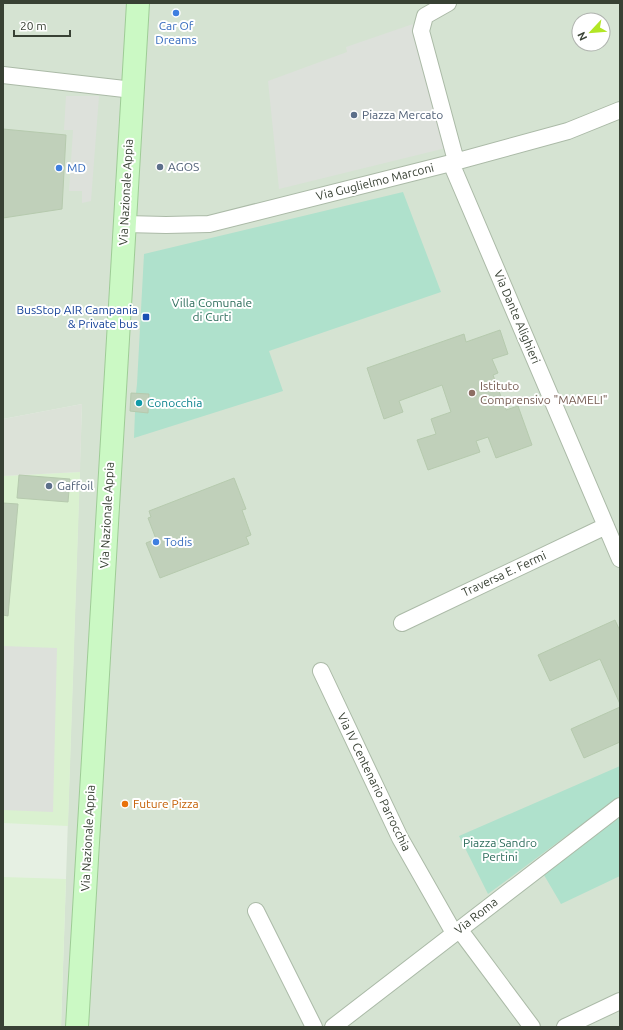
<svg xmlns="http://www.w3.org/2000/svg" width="623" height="1030" font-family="Ubuntu,sans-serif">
<rect width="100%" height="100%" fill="#e6f0e3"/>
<!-- residential -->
<path fill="#d5e3d2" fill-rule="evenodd" d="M3,3h617v1024h-559l21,-623 -79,15zM579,20h24v24h-24z"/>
<!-- commercial -->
<path fill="#daf1d0" d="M80,472l-12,354 -65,-3v-347z
M3,877l63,2 -5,148h-58z"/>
<!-- industrial -->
<path fill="#dce2d8" d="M82,404l-2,68 -77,4v-57z"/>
<!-- green -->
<path fill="#afe1cc" d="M403,192l38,100 -172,59 14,40 -149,47 1,-26 -5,-1 1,-18h5l1,-9 7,-130z
M620,766v30l-132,98 -29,-58z
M620,817v59l-59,28 -17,-29z"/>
<!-- parking -->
<path fill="#dde1db" d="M413,24l33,124 -167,41 -11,-108 79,-29 -1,-5z
M66,96h33l-8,105 -9,2v-12h-13l4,-61h-9z
M3,646l54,2 -4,164 -50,-2z"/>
<!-- building -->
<path fill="#c0d0ba" stroke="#b6caae" d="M3,129l63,6 -4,74 -59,9z
M500,330l8,24 -16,5 6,14 -5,2 13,35 12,-4 14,39 -36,13 -8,-21 -12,4 4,11 -52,18 -11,-30 19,-6 -5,-15 20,-7 -9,-27 -43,16 4,11 -19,7 -17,-51 97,-34 2,8z
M131,393l18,1 -1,19 -18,-2z
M19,475l51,4 -2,23 -51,-4z
M234,478l12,31 -4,1 9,25 -5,2 3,7 -89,34 -14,-35 10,-4 -8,-21 3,-1 -2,-6z
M3,503l15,1 -10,112 -5,-1z
M615,620l5,11v73l-20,-45 -50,22 -12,-26z
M620,707v35l-36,16 -13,-29z"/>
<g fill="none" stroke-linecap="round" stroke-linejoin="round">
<!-- street casing -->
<g stroke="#abbaa7" stroke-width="18">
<path id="street" d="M448,3l-23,13 -4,15 35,130
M3,75l130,15
M451,163l169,396
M125,224l41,1 43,-1 242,-61 117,-32 52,-21
M402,623l204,-97
M321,671l79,167 54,95
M256,911l58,116
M459,929l73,98
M333,1027l287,-221
M565,1027l55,-26"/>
</g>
<!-- secondary casing -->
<g stroke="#9ecc96" stroke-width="24">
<path id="secondary" d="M77,1027l61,-1024"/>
</g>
<!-- street -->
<use href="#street" stroke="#fff" stroke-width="16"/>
<!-- secondary -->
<use href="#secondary" stroke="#cbf9c4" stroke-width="22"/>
</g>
<!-- markers -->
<g fill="#3f7fe0" stroke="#fff" stroke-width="1.5">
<circle cx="176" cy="13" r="4"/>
<circle cx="59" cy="168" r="4"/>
<circle cx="156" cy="542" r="4"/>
</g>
<g fill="#5c6f8a" stroke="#fff" stroke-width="1.5">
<circle cx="354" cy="115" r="4"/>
<circle cx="160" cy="167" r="4"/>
<circle cx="49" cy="486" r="4"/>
</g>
<rect fill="#1a4fb4" stroke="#fff" stroke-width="1.5" x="142" y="313" width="8" height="8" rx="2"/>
<circle fill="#8d6e63" stroke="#fff" stroke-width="1.5" cx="472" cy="393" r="4"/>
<circle fill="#0f9aa8" stroke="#fff" stroke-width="1.5" cx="139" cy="403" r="4"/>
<circle fill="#e8710a" stroke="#fff" stroke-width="1.5" cx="125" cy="804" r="4"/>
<g text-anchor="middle" stroke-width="4" stroke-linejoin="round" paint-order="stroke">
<!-- shop labels -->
<g font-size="12" fill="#366cbe" stroke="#fff" text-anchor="start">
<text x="176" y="30" text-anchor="middle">Car Of<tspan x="176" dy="14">Dreams</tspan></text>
<text x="67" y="172">MD</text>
<text x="164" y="546">Todis</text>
</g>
<!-- service labels -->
<g font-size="12" fill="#4e5e75" stroke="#fff" text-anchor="start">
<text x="362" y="119">Piazza Mercato</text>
<text x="168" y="171">AGOS</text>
<text x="57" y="490">Gaffoil</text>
</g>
<!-- street labels -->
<g font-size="12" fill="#384134" stroke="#fff">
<text transform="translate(375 182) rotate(-14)" y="4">Via Guglielmo Marconi</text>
<text transform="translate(126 192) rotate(-87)" y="4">Via Nazionale Appia</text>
<text transform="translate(517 317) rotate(67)" y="4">Via Dante Alighieri</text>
<text transform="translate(107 515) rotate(-87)" y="4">Via Nazionale Appia</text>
<text transform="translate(504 574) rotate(-25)" y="4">Traversa E. Fermi</text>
<text transform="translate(374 782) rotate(64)" y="4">Via IV Centenario Parrocchia</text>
<text transform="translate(88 838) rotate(-87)" y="4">Via Nazionale Appia</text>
<text transform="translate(476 916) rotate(-38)" y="4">Via Roma</text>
</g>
<!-- park labels -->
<g font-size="12" fill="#2e6d5c" stroke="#fff">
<text x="212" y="307">Villa Comunale<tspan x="212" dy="14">di Curti</tspan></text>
<text x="500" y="847">Piazza Sandro<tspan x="500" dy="14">Pertini</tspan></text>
</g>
<!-- transit labels -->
<g font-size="12" fill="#164399" stroke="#fff" text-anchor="end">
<text x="138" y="314">BusStop AIR Campania<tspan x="138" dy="14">&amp; Private bus</tspan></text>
</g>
<!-- education labels -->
<g font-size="12" fill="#785e54" stroke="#fff" text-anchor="start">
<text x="480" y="390">Istituto<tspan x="480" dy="14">Comprensivo "MAMELI"</tspan></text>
</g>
<!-- culture labels -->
<g font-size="12" fill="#0d838f" stroke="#fff" text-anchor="start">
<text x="147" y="407">Conocchia</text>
</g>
<!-- food labels -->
<g font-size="12" fill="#c56008" stroke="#fff" text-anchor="start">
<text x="133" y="808">Future Pizza</text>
</g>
</g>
<!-- border -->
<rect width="623" height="1030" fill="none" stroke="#384134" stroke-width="8"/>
<!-- north arrow -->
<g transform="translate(591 32) rotate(244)"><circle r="19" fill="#ffffff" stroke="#afb3ae"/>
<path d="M0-3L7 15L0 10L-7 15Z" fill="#b2e625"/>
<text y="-6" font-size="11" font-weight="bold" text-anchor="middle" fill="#384134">N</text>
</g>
<!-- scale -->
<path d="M14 30v6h56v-6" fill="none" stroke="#384134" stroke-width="2"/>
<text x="20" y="30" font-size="12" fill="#384134" stroke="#ffffff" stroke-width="3" paint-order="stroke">20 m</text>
</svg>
